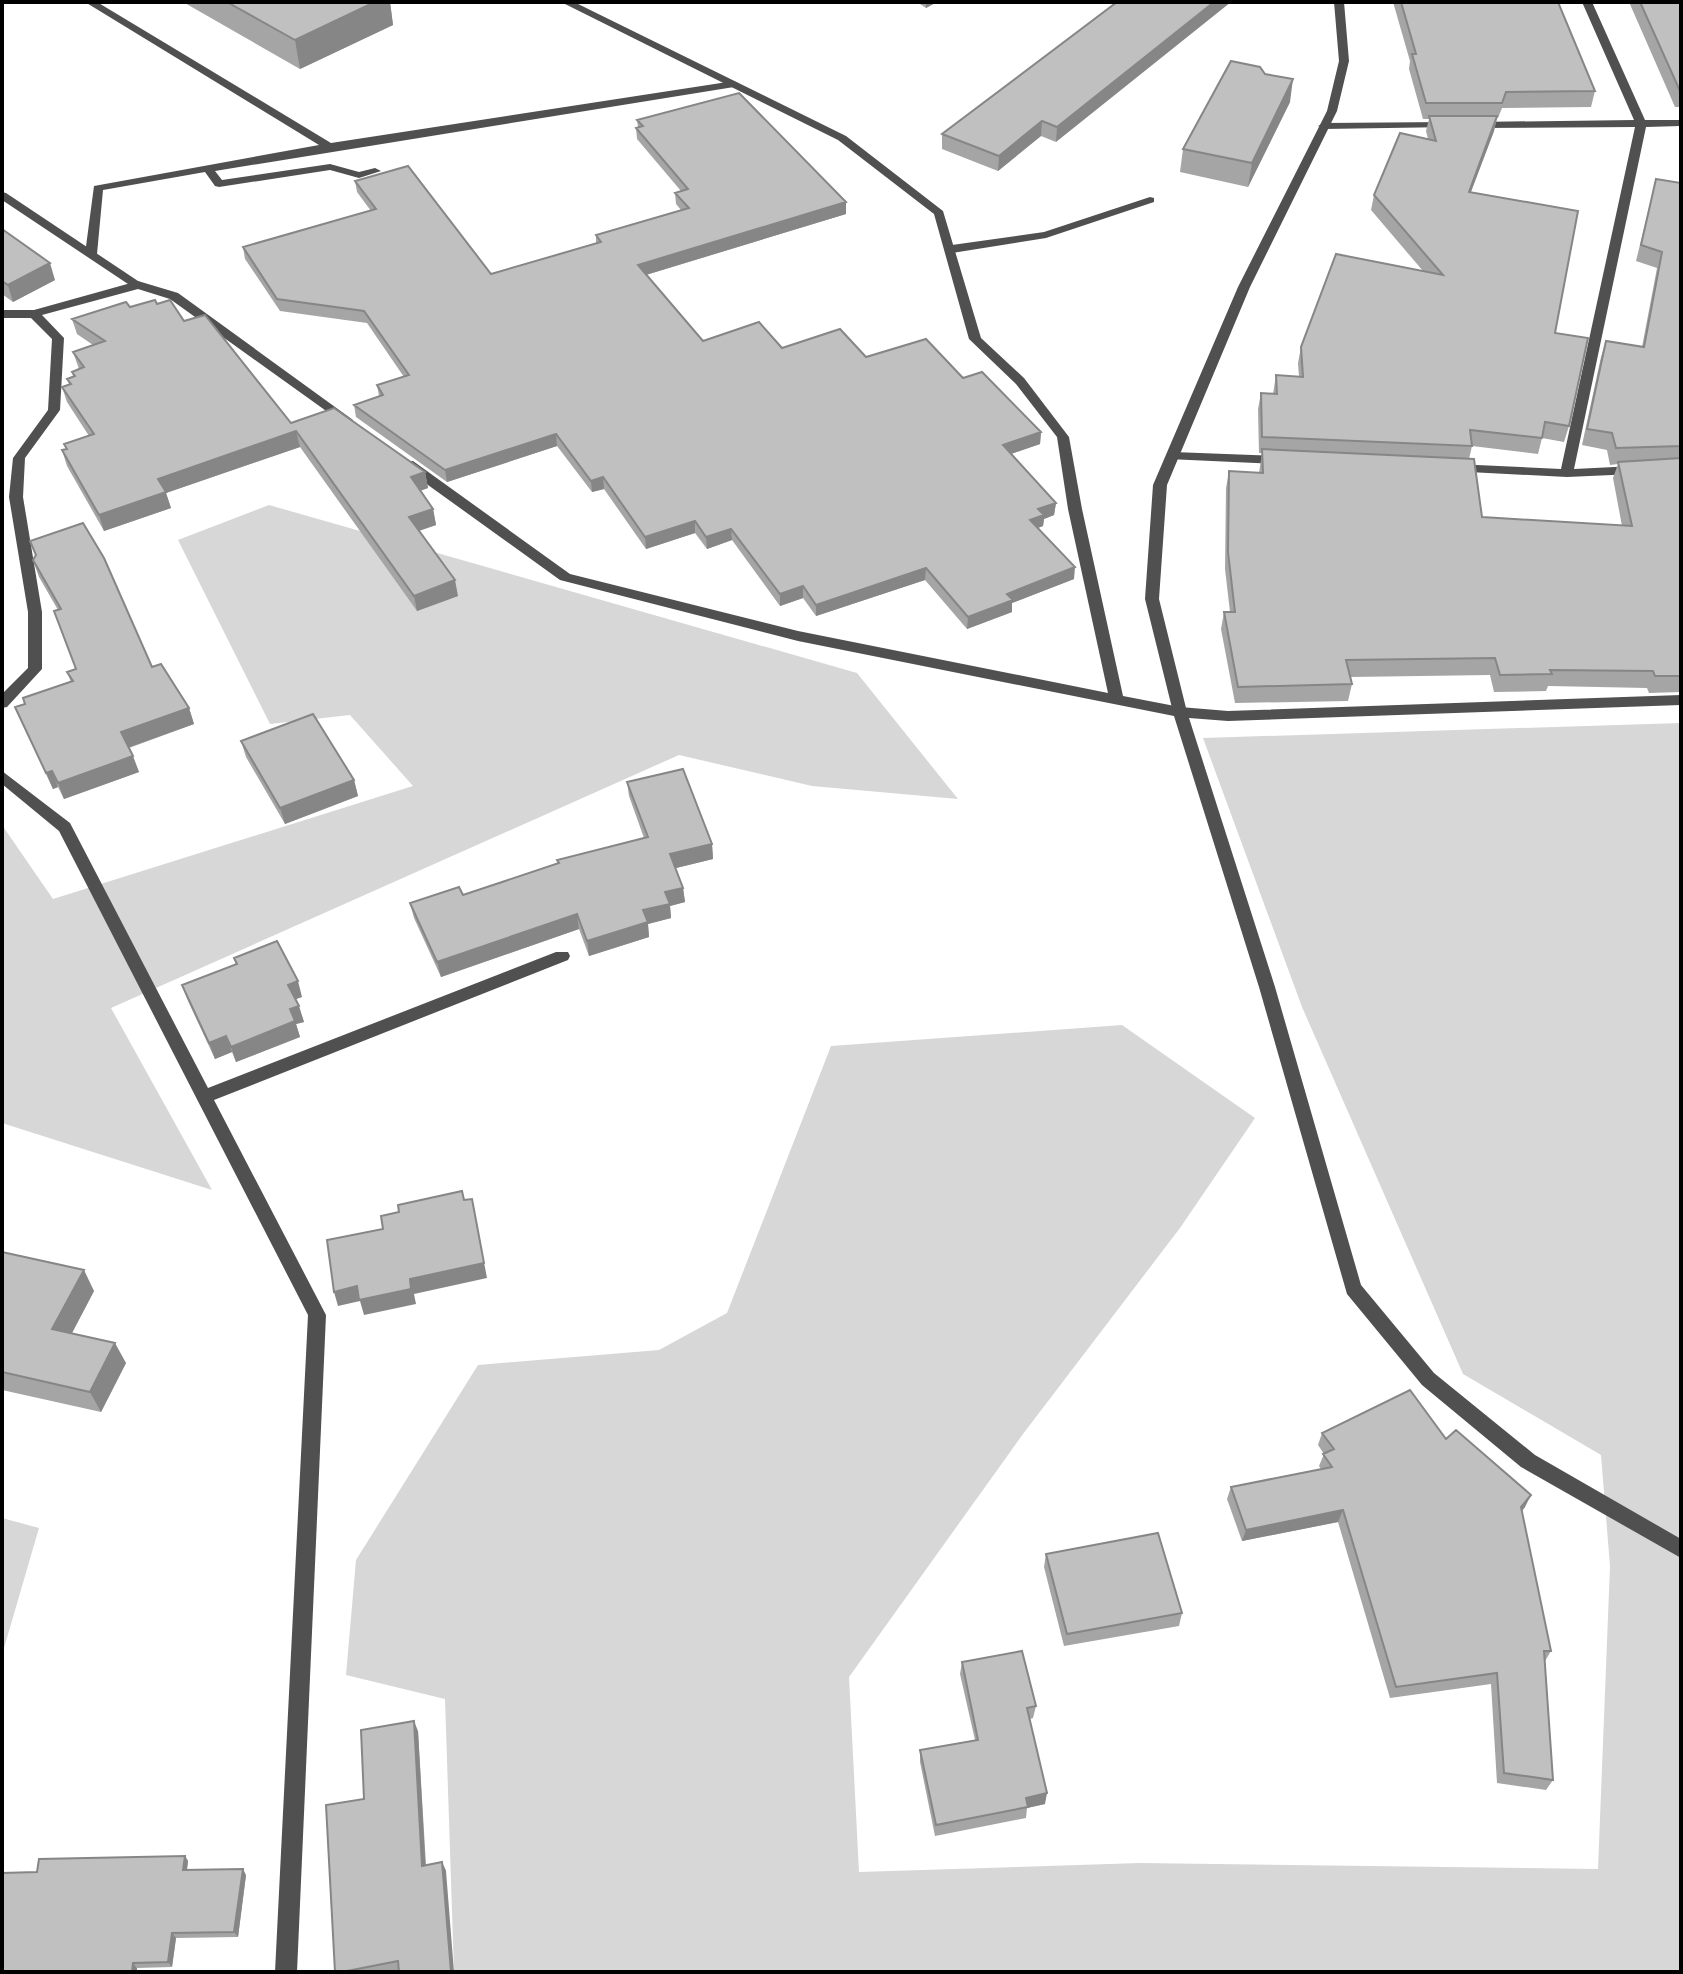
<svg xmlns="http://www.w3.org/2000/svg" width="1683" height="1974" font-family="Ubuntu,sans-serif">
<rect width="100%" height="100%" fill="#fff"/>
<!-- green -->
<path fill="#d7d7d7" d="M269,505l588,168 101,126 -146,-13 -133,-31 -568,253 101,182 -210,-67v-298l51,74 360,-113 -63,-71 -80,9 -92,-184z
M1681,723v1249h-1227l-9,-273 -99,-24 10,-115 122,-195 181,-15 68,-37 104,-267 291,-21 133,93 -75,110 -157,206 -174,243 10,195 281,-9 458,6 12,-303 -9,-111 -138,-81 -161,-367 -99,-269z
M2,1518l37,10 -37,127z"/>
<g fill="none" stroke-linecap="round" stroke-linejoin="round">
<!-- service -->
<path fill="#505050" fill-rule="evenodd" d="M85,2h12l234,141 403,-62 5,3 -5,3 -519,84 7,9 108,-16 29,8 16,-4 6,3 -22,7 -29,-8 -111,17 -4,-1 -10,-14 -102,18 -6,64 -6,4 -6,-4 9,-68 225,-41z
M1150,197l4,1v4l-108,36 -94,15 -6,-4 6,-4 92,-13z"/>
<!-- minor -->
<path fill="#505050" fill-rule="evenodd" d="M561,2h13l272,134 97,75 38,127 43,40 45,59 13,72 41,187 57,11 48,4 453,-16v10l-453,16 -39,-3 86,269 86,298 73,88 101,82 146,84v19l-160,-91 -99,-82 -75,-91 -88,-307 -85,-271 -376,-75 -238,-61 -157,-113v-6h10l157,113 228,57 310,62 -40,-184 -11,-72 -41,-53 -47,-45 -35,-125 -96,-74z
M1582,2h10l53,118h36v6l-35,1 -72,342 61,-3 7,4 -7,4 -68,3 -117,-6v-6l5,-1 106,5 74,-342 -160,1 -6,-3 6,-3 159,-2z
M1447,122l6,3 -2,2 -127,2 -6,-3 6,-3z
M138,281l40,12 175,127 -2,3h-8l-173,-124 -32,-10 -96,26 22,23 -4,72 -35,48 -2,39 19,115v57l-35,38 -5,1v-14l26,-26v-56l-19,-115 4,-39 35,-48 4,-71 -21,-21h-29v-8h32z
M1173,452l107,4 6,4 -6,4 -112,-5v-6z
M2,771l68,52 138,265 348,-136h12l2,4 -2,4 -354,140 112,215 -29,657h-22l33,-657 -249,-484 -57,-47z"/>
<!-- tertiary -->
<path fill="#505050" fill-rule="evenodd" d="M1334,2h10l5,59 -12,50 -87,176 -83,198 -8,114 28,113 -7,5 -7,-5 -28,-113 8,-114 85,-198 89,-176 12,-50z
M2,192l4,1 138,92 -2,3h-8l-132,-88z"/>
</g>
<!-- wall -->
<path fill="#a5a5a5" d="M183,2h207l3,23 -93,44z
M917,2h20l-11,6z
M1117,2l-61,140 -15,-6 -43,35 -56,-22v-15z
M1393,2h165l37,89 -4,16 -89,1 -4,10h-1l-3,13 -23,61 84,141 14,93 -5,16 -22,-4 -4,16 -66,-8 -3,13 13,58 140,9 -9,-48 5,-14 -8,1 -3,-15 -25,-5 19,-88 5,-16 36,6 15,-79 -21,-7 20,-82 25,4v509l-32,1 -2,-5 -99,-2 -2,5 -52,1 -4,-17 -140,2 2,7 -4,17 -113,2 -14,-74 3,-17h6l-5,-43 1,-81 3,-17 30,2 3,-20h-3l-1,-44 3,-16 12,1 3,-19 23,2 -1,-14 3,-16 122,-76 -52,-61 3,-15 54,-56 -2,-8 3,-12h-6l-14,-50 1,-8z
M1629,2h52v105h-6z
M1265,74l25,28 -42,85 -68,-15 3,-23z
M637,120l209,94 -200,61 57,66 163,16 97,21 78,54 -1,12 -29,10 45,49 -2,12 -10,4 -1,7 -5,2 36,51 -62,24v9l-45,17 -42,-49 -109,36 -13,-18 -23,8 -48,-66 -25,9 -12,-16 -49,16 -42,-60 -12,3 -35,-46 -110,36 -91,-65 -2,-12 25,-9 -2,-11 27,-8 -37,-54 -87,-12 -35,-52 -2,-12 128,-36 -14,-19 -2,-11 136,93 105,-31v-8l85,-25 -5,-6 -1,-11 6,-2 -44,-52 -1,-11 2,-1z
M2,229l53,51 -42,22 -11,-8z
M157,304l27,17 107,102 134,49 3,16 -8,3 13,18 3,16 -17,6 39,65 -41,15 -117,-164 -134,46 5,15 -67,23 -37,-65 -5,-16 4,-1 -2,-5 25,-8 -22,-34 -5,-15 7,-3 -2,-5 6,-3 -1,-4 7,-3 -6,-17 20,-7 -16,-11 -5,-15z
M30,541l122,126 37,41 5,16 -65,24 10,24 -75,27 -6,-12 -5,2 -38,-82 10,-3 46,-22 -4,-10 9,-3 -18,-59 -19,-33 -6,-17 3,-4z
M241,741l113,39 4,16 -73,28 -39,-67z
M627,782l85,62 1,15 -37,9 7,20 2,14 -15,4 1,12 -23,6 1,13 -60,19 -10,-27 -138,48 -27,-59 -4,-15 53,-8 95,-32 -1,-3 87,-22 -15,-42z
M234,958l68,39 -6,2 8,23 -8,2 4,13 -64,25 -4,-10 -17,7 -27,-58 -6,-16 54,-21z
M2,1252l92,39 -22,42 54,30 -25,49 -99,-22z
M1322,1433l124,6 79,68 -3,4 29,140 -6,10 8,119 -7,10 -49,-7 -6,-99 -101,14 -52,-176 -96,19 -15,-42 4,-12 90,-18 -2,-3 5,-12 -6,-9z
M1046,1554l136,59 -3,13 -115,20 -20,-79z
M962,1662l74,44 -3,12 -3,1 15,85 -18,4 -1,10 -91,18 -15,-74v-12l55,-10 -15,-66z
M418,1731l8,134 16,-3 4,9 -47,99 -10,2h-54l29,-173z
M185,1856l3,5 -1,9 59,5 -8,62 -62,1 -4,29 -35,1 -100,-96z"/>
<!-- shaded-wall -->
<path fill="#868686" d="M375,2h15l3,23 -93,44 -5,-29z
M926,2h11l-11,6z
M1214,2h17l-175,140 1,-15z
M1293,79l-3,23 -42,85 4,-24z
M1497,116l-3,15 -29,76 4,-15z
M1042,121l-1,15 -43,35 1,-15z
M846,202v12l-207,63 -1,-12z
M50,263l5,17 -42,22 -5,-17z
M296,431l4,16 -134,46 5,15 -67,23 -5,-16 59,-36z
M1041,432l-1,12 -38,13 1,-12z
M556,434l1,12 -110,36 -2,-12z
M425,472l3,16 -14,5 -3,-16z
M603,477l1,12 -12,3 -1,-11z
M1056,503l-2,12 -10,4 -1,7 -14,5 1,-11 8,-11z
M433,509l3,16 -24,8 -3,-16z
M695,521v12l-49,16 -1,-12z
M731,529l1,11 -25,9 -1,-12z
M1075,567l-1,12 -62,24v9l-45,17 1,-12 39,-23z
M926,568l-1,12 -109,36v-11z
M455,580l3,16 -41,15 -3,-15z
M803,586v12l-23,8v-12z
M189,708l5,16 -67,24 -6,-16z
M133,756l6,16 -75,27 -6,-16z
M52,771l6,16 -5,2 -7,-16z
M354,780l4,16 -73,28 -5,-16z
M712,844l1,15 -41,10 -2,-15z
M683,888l2,14 -15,4 1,12 -23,6 1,13 -60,19 -2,-15 56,-31 22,-18z
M577,914l2,15 -138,48 -4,-15z
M298,981l4,16 -9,3 -5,-15z
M299,1006l5,16 -8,2 4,13 -64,25 -5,-15 59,-38z
M226,1036l6,16 -17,7 -6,-16z
M472,1199l15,79 -73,16 2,10 -52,11 -4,-14 -22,5 -4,-14 23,-6 53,-7z
M84,1270l10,21 -31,59 -11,-21z
M115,1343l11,20 -25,49 -11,-20z
M1531,1495l-6,12 -10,12 6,-12z
M1343,1510l-5,12 -96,19 4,-11z
M414,1721l4,10 8,144 -4,-9z
M1047,1793l-2,11 -18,4 -1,-10z
M185,1856l3,5 -2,15 -3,-6z
M442,1862l4,9 8,101h-3z
M243,1869l3,6 -8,62 -4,-5z
M172,1933l4,5 -4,29 -4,-5z
M133,1963l4,5v4h-5z"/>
<!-- building -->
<path fill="#c0c0c0" stroke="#868686" stroke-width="2" d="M227,2h148l-80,38z
M1117,2h97l-157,125 -15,-6 -43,35 -57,-22z
M1401,2h157l37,89 -89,1 -4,11h-76l-14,-49h4z
M1640,2h41v89h-1z
M1231,61l29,6 5,7 28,5 -41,84 -69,-14z
M739,93l107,109 -208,63 65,76 56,-19 23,26 58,-19 26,28 60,-18 37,39 19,-6 59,60 -38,13 53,58 -18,6 6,6 -14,5 45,47 -68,27 6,6 -45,17 -42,-49 -110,37 -13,-19 -23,8 -49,-65 -25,8 -11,-16 -50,16 -42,-60 -12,4 -35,-47 -111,36 -91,-65 29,-10 -6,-10 32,-10 -45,-64 -87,-12 -34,-52 133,-38 -21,-28 53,-15 83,108 110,-32 -5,-7 93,-27 -14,-15 13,-4 -52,-61 7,-2 -6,-6z
M1429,116h68l-28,76 109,19 -23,122 33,5 -19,88 -24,-4 -3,16 -72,-8 2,16 -210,-9 -1,-44 16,1 -1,-19 27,2 -2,-30 35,-93 107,21 -69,-80 26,-62 36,8z
M1656,179l25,4v263l-65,2 -4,-15 -25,-4 19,-88 38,6 18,-95 -21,-7z
M2,229l48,34 -42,22 -6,-4z
M155,300l2,4 13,-4 14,21 21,-6 86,108 43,-15 91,64 -14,5 22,32 -24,8 46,63 -41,16 -118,-165 -138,48 8,13 -67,23 -37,-65 5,-1 -3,-5 30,-10 -32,-47 9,-3 -4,-5 8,-3 -3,-4 12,-5 -11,-15 32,-11 -33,-22 54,-17 4,5z
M1262,449l212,10 8,58 150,9 -14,-64 63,-4v218h-26l-2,-5 -103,-1 2,4 -52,1 -5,-17 -149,2 6,24 -114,3 -14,-75h11l-7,-60 1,-81 34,2z
M83,523l21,35 48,109 9,-3 28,44 -68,24 12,24 -75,27 -6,-12 -6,2 -31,-66 10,-3 -2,-6 50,-17 -6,-9 9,-3 -22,-58 7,-2 -28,-49 3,-5 -6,-14z
M313,714l41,66 -74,28 -39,-67z
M683,769l29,75 -42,10 13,34 -18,4 5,12 -27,6 5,12 -61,19 -10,-27 -140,48 -27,-59 49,-16 4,8 96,-32 -2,-3 91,-23 -21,-55z
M277,941l21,40 -10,4 11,21 -9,3 5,12 -64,26 -5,-11 -17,7 -27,-58 55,-21 -3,-6z
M462,1191l2,9 8,-1 12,64 -74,16 1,10 -52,11 -2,-14 -23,6 -7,-52 56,-11 -2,-13 18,-4 -1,-7z
M2,1252l82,18 -32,59 63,14 -25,49 -88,-20z
M1410,1390l36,49 10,-9 75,65 -10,12 30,144h-7l9,129 -49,-7 -7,-100 -101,14 -53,-177 -97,20 -15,-43 101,-20 -9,-13 11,-5 -12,-16z
M1158,1533l24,80 -115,21 -21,-80z
M1022,1651l14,55 -9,2 20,85 -21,5 2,9 -92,18 -16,-75 58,-10 -16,-78z
M414,1721l8,145 20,-4 9,110h-52l-1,-11 -56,11h-7l-9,-167 38,-6 -3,-69z
M185,1856l-2,14 60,-1 -9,63 -62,1 -4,29 -35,1 -1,9h-130v-99l35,-1 2,-13z"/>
<!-- border -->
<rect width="1683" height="1974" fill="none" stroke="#000000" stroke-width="8"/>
</svg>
